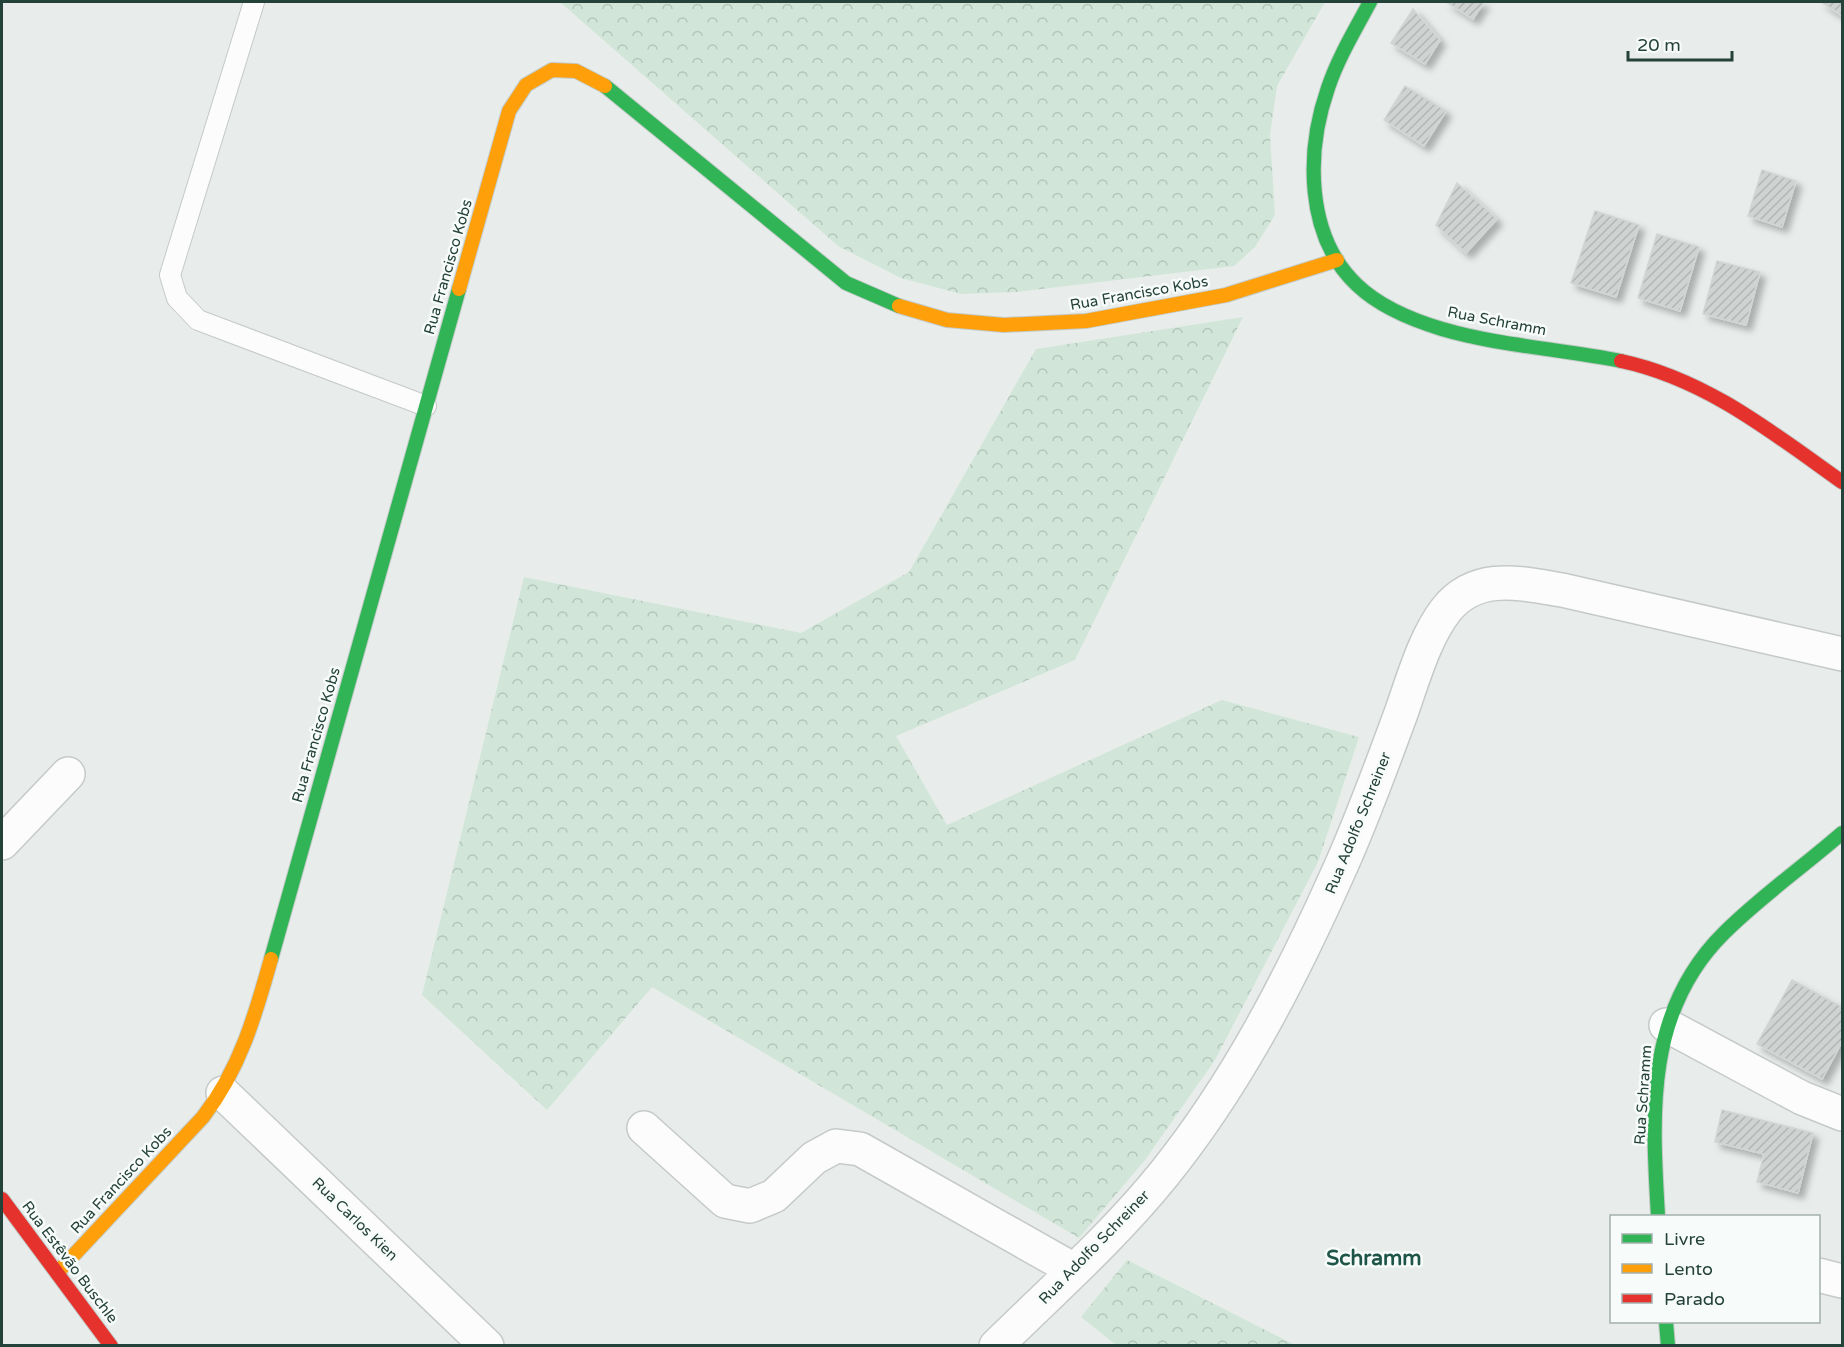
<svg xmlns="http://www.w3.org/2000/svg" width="1844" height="1347" font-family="'Varela Round',sans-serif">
<defs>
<pattern id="forest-crowns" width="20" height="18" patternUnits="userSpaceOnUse" patternTransform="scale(1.5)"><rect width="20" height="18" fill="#d1e6d8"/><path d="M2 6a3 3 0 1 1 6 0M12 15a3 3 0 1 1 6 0" fill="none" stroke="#b3c6ba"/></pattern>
<pattern id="building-hatch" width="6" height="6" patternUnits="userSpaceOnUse" patternTransform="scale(1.5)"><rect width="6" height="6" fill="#cfd4d2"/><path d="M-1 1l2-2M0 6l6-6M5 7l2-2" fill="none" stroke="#b2b7b5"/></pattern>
<filter id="shadow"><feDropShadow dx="5.5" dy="5.5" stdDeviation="3" flood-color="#0004"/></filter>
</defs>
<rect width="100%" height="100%" fill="#e8edeb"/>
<!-- forest -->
<path fill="url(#forest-crowns)" d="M560,2h765l-48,84 -7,49 5,80 -20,32 -21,19 -218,26 -55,2 -60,-16 -63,-32z
M1243,317l-168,343 -179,76 51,89 275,-125 137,37 -41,125 -103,198 -70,100 -66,78 -427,-251 -105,123 -125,-115 102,-418 277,56 108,-61 127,-223z
M1127,1260l168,85h-179l-35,-28z"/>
<!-- building -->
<path fill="url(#building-hatch)" stroke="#d1d6d4" stroke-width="1.5" filter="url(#shadow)" d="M1446,2h38l-11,17z
M1821,2h21v10l-1,3z
M1413,9l27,31 -15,24 -34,-21z
M1405,86l41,25 -22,35 -40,-26z
M1762,170l34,11 -14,46 -34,-11z
M1457,183l40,36 -31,34 -30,-28z
M1595,211l44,14 -23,72 -45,-14z
M1657,234l42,13 -19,64 -42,-13z
M1717,261l43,11 -14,53 -43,-11z
M1792,980l50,27v35l-20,37 -65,-35z
M1722,1110l91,23 -15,60 -41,-11 7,-28 -49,-12z"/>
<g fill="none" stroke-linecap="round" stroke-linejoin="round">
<!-- lane casing -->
<g stroke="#c5cac8" stroke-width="22">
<path id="lane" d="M254,2l-84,273 7,23 21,22 228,86"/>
</g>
<!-- street casing -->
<g stroke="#c5cac8" stroke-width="36">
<path id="street" d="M2,843l66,-69
M1666,1025l136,73 40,16
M223,1093l264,253
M644,1128l81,73 25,5 24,-10 40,-38 22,-12 24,3 214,121
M1818,1275l24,6
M996,1346c57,-56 118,-110 168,-172 73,-91 126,-194 173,-299 24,-52 43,-105 63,-159 12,-33 24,-78 46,-106 30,-38 74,-27 116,-20l280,64"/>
</g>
<!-- fast casing -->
<g stroke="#c3cbc8" stroke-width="16">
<path id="fast" d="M1370,2c-15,28 -32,56 -42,86 -22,63 -23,148 29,197 23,22 55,35 85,44 58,17 120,20 179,32
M605,86l241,197 53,23
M271,959l188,-670
M1658,1216c-6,-102 -13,-205 66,-283 36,-36 79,-66 118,-100
M1666,1322l2,24"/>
</g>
<!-- slow casing -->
<g stroke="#c3cbc8" stroke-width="16">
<path id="slow" d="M459,289l50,-178 17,-26 26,-15 24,1 29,15
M899,306l48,14 57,5 82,-4 140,-26 111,-35
M57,1273l146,-156c37,-48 52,-101 68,-158"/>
</g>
<!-- jam casing -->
<g stroke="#c3cbc8" stroke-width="16">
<path id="jam" d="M1621,361c85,18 152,72 221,121
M2,1199l109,147"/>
</g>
<!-- lane -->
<use href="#lane" stroke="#fcfcfc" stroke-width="20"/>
<!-- street -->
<use href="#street" stroke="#fcfcfc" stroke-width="33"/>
<!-- fast -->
<use href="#fast" stroke="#30b455" stroke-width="14"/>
<!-- slow -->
<use href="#slow" stroke="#ff9f0a" stroke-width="14"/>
<!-- jam -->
<use href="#jam" stroke="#e5322d" stroke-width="14"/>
</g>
<g text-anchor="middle" stroke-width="5" stroke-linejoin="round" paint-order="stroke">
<!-- street labels -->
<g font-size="15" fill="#24423a" stroke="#f7fbf9">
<text transform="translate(448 267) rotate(-74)" y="5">Rua Francisco Kobs</text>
<text transform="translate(1139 293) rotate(-10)" y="5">Rua Francisco Kobs</text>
<text transform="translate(1497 321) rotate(11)" y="5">Rua Schramm</text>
<text transform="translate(316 735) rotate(-74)" y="5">Rua Francisco Kobs</text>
<text transform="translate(1358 823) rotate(-68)" y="5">Rua Adolfo Schreiner</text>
<text transform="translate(1643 1095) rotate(-86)" y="5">Rua Schramm</text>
<text transform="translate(121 1180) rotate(-47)" y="5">Rua Francisco Kobs</text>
<text transform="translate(355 1219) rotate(44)" y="5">Rua Carlos Kien</text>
<text transform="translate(1094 1247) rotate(-46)" y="5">Rua Adolfo Schreiner</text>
<text transform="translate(70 1262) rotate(53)" y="5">Rua Estêvão Buschle</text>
</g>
<!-- district labels -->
<g font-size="21" font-weight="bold" fill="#1f5548" stroke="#f7fbf9">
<text x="1374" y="1265">Schramm</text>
</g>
</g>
<!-- border -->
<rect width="1844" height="1347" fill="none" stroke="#24423a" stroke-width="6"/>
<!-- legend -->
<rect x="1610" y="1215" width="210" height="108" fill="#f7fbf9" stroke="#a3b1ad" stroke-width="1.5"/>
<rect x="1622" y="1234" width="30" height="9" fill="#30b455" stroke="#a3b1ad" stroke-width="1.5"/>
<text x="1664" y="1245" font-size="18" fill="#24423a">Livre</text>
<rect x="1622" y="1264" width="30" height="9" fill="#ff9f0a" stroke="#a3b1ad" stroke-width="1.5"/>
<text x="1664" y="1275" font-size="18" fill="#24423a">Lento</text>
<rect x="1622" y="1294" width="30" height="9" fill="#e5322d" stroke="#a3b1ad" stroke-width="1.5"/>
<text x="1664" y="1305" font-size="18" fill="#24423a">Parado</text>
<!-- scale -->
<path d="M1628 51v9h104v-9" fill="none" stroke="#24423a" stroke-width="3"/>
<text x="1637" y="51" font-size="18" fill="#24423a" stroke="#f7fbf9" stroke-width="4.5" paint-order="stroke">20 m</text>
</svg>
